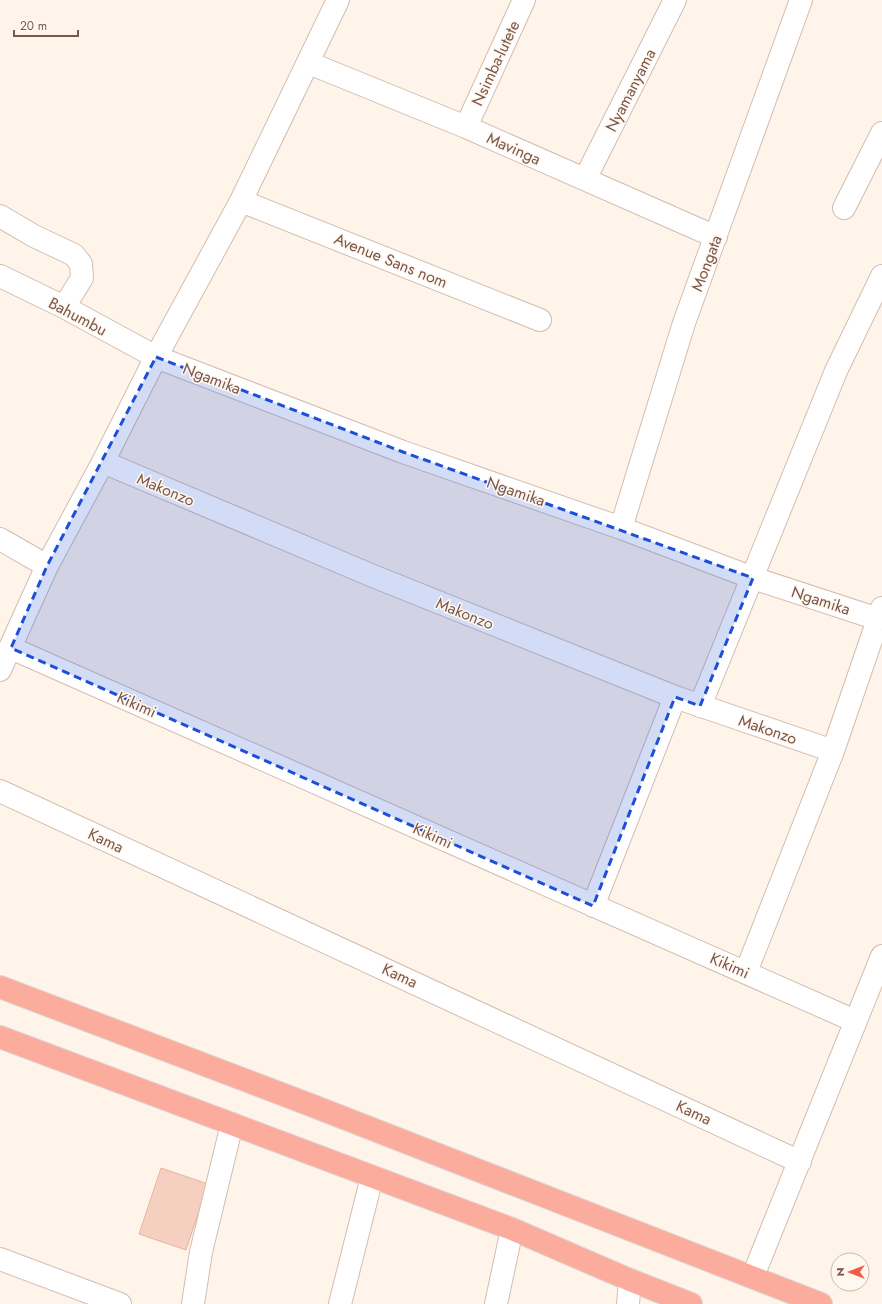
<svg xmlns="http://www.w3.org/2000/svg" width="882" height="1304" font-family="Jost,sans-serif">
<rect width="100%" height="100%" fill="#fef4e9"/>
<!-- building -->
<path fill="#f5cfbf" stroke="#e9b39e" d="M161,1168l47,16 -22,66 -47,-16z"/>
<g fill="none" stroke-linecap="round" stroke-linejoin="round">
<!-- minor casing -->
<g stroke="#d4bcb0" stroke-width="24">
<path id="minor" d="M309,63l157,64 250,110
M466,127l58,-127
M585,179l90,-179
M241,201l299,119
M844,208l38,-75
M0,216l34,20 40,19 7,9 1,14 -18,29
M0,276l64,31 92,50 247,95 218,76 132,50 125,41
M103,462l270,114 302,121 158,54
M621,528l63,-205 117,-323
M0,539l47,27
M11,648l844,373
M0,670l47,-104 56,-104 53,-105 85,-156 97,-201
M700,706l136,-335 46,-95
M0,791l800,371
M593,906l82,-209
M746,972l87,-221 49,-143
M0,1259l120,45
M753,1276l129,-320
M193,1304l8,-52 31,-128
M340,1304l32,-127
M496,1304l16,-75
M628,1304l2,-24"/>
</g>
<!-- highway casing -->
<g stroke="#ddd3d0" stroke-width="24">
<path id="highway" d="M0,987l308,117 513,200
M0,1037l512,192 118,51 61,24"/>
</g>
<!-- minor -->
<use href="#minor" stroke="#fff" stroke-width="22"/>
<!-- highway -->
<use href="#highway" stroke="#fbac9d" stroke-width="22"/>
</g>
<!-- marked area -->
<path fill="#1d4ed8" fill-opacity="0.2" stroke="#1d4ed8" stroke-width="3" stroke-dasharray="8 5" stroke-linejoin="round" d="M156,357l247,95 350,126 -53,128 -25,-9 -82,209 -582,-258 36,-82z"/>
<g text-anchor="middle" stroke-width="3" stroke-linejoin="round" paint-order="stroke">
<!-- street labels -->
<g font-size="16" fill="#7b574a" stroke="#fff8f1">
<text transform="translate(495 63) rotate(-65)" y="6">Nsimba-lutete</text>
<text transform="translate(630 90) rotate(-63)" y="6">Nyamanyama</text>
<text transform="translate(514 148) rotate(24)" y="6">Mavinga</text>
<text transform="translate(391 260) rotate(22)" y="6">Avenue Sans nom</text>
<text transform="translate(706 263) rotate(-69)" y="6">Mongata</text>
<text transform="translate(78 316) rotate(28)" y="6">Bahumbu</text>
<text transform="translate(212 378) rotate(21)" y="6">Ngamika</text>
<text transform="translate(166 489) rotate(23)" y="6">Makonzo</text>
<text transform="translate(516 491) rotate(19)" y="6">Ngamika</text>
<text transform="translate(821 600) rotate(18)" y="6">Ngamika</text>
<text transform="translate(465 613) rotate(22)" y="6">Makonzo</text>
<text transform="translate(137 704) rotate(24)" y="6">Kikimi</text>
<text transform="translate(768 729) rotate(19)" y="6">Makonzo</text>
<text transform="translate(433 835) rotate(24)" y="6">Kikimi</text>
<text transform="translate(106 840) rotate(25)" y="6">Kama</text>
<text transform="translate(730 965) rotate(24)" y="6">Kikimi</text>
<text transform="translate(400 975) rotate(25)" y="6">Kama</text>
<text transform="translate(694 1112) rotate(25)" y="6">Kama</text>
</g>
</g>
<!-- north arrow -->
<g transform="translate(850 1272) rotate(270)"><circle r="19" fill="#fff8f1" stroke="#cab8ae"/>
<path d="M0-3L7 15L0 10L-7 15Z" fill="#ef5c47"/>
<text y="-6" font-size="11" font-weight="bold" text-anchor="middle" fill="#7b574a">N</text>
</g>
<!-- scale -->
<path d="M14 30v6h64v-6" fill="none" stroke="#7b574a" stroke-width="2"/>
<text x="20" y="30" font-size="12" fill="#7b574a" stroke="#fff8f1" stroke-width="3" paint-order="stroke">20 m</text>
</svg>
